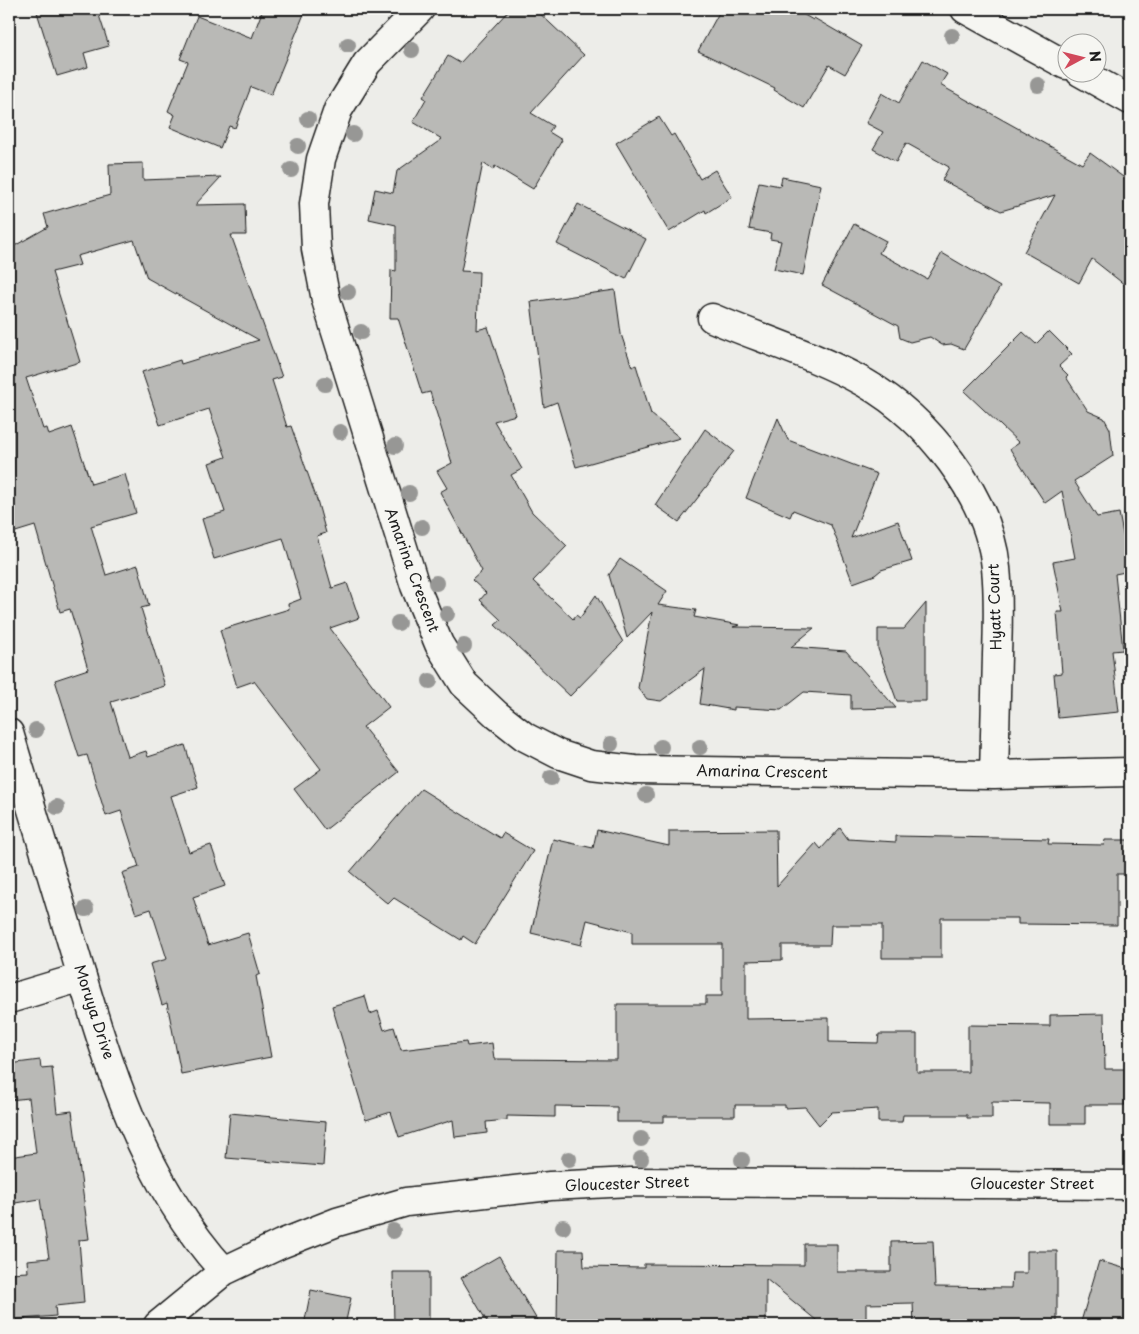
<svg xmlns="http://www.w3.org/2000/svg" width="1139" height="1334" font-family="'Playpen Sans',sans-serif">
<rect width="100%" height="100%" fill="#edede9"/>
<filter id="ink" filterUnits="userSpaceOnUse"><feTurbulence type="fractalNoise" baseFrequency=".02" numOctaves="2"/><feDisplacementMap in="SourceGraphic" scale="10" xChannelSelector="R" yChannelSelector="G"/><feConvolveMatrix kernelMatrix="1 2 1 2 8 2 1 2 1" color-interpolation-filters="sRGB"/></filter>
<g filter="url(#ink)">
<!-- building -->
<path fill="#b9b9b6" stroke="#1c1c1c" d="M36,9h61l12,37 -25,7 4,14 -31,9z
M263,9h43l-35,86 -20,-8 -16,41 -6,-2 -9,22 -50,-21 5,-12 -7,-4 20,-49 -8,-3 17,-43 55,22z
M510,9h25l49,46 -53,58 22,13 -4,6 13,8 -29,49 -38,-23 -2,4 -10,-7 -22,108 18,1 -2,58 11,-3 28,88 -22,6 28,48 -11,6 21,37 35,34 -34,35 40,38 3,-4 4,3 16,-23 27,47 -53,54 -75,-71 6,-5 -21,-20 6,-7 -14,-13 10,-9 -42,-79 7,-4 -10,-17 15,-8 -22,-71 -8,2 -24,-76h-8l1,-48 5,1v-46l-27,-6 6,-30 18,4 4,-22 45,-32 -29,-17 13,-23 -3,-2 25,-41 12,7z
M721,9h73l19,11 1,-2 48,28 -17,28 -16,-9 -25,43 -30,-18 1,-2 -77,-37z
M923,60l24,14 -7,11 142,79 8,-11 40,29v107l-38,-30 -13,24 -55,-31 31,-57 -54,16 -59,-31 7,-13 -43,-24 -10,19 -23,-13 10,-17 -17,-9 16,-30 17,10z
M659,117l12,19 3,-2 26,45 15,-9 17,27 -26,16 -1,-3 -36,22 -53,-89z
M143,163v17l78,-3 -26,28 50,-1 1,31h-15l51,142 -10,3 15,47 4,-1 26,74 9,33 -9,3 15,52 15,-5 12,35 -29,10 59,79 -26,20 36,45 -74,58 -31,-41 27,-20 -67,-88 -17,6 -17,-57 69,-21 -1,-5 13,-5 -18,-61 -69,21 -12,-40 23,-7 -16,-49 17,-6 -17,-48 -49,16 -18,-53 38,-12 1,4 78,-24 -112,-62 -13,-38 -57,16 3,9 -28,7 28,90 -54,16 17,51 4,-1 2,7 23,-8 19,57 34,-10 11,39 -45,13 15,49 32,-10 11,41 -8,2 24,78 -54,16 17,55 18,-6 2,6 37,-12 13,42 -27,9 18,56 22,-7 14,41 -32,11 15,48 40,-12 12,41 -4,2 15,81 -90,17 -14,-71 -5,2 -12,-41 17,-5 -16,-50 -15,5 -14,-41 17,-6 -18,-56 -15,5 -19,-61 -8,2 -24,-77 33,-11 -18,-60 -10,3 -25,-86 -26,8v-285l39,-22 -4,-13 66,-19 -1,-31z
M782,177l39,8 -18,90 -29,-6 7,-28 -11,-2 1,-6 -22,-4 10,-47 21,4z
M578,204l68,35 -20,40 -69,-35z
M854,224l32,17 -7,12 48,26 15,-26 58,34 -36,62 -13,-5 -9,1 -12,-8 -20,5 -10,-4 -2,-12 -76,-41z
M615,290l6,44 11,33 4,-2 15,49 29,24 -104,29 -19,-65 -13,5 -13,-105z
M1049,331l23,23 -13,12 9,9 -2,2 22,34 16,7 6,11 3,27 -39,25 23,36 22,-4 11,58 -15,3 8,76 -11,1 7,61 -61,6 -4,-44 8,-1 -5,-61h6l-10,-50 22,-4 -13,-67 -17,12 -35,-54 9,-6 -55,-52 59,-59 13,12z
M778,418l10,22 89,34 -26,64 47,-17 14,40 -31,9 -6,5 -22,8 -22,-58 -38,-15 -3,7 -44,-19z
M705,429l29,22 -55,71 -24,-17z
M620,559l47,32 -9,14 38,5 -2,7 46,8 -7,2 81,1 -23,19 55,4 50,57 -45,1v-14l-47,-3 -23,18 -47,-3v3l-34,-6 5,-35 -44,32 -14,-2 -9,-11 14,-76 -25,26 -18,-63z
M926,603v98h-29l-19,-52v-20h26z
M421,789l79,49 3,-5 30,18 -58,93 -12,-8 -2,4 -67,-42 -6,6 -38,-32z
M840,828l8,11 48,3v-6l153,3 -1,5 56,1 1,-5h25v34h-13v51l-99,-1v-6h-77v40h-59v-33h-51l-1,20h-48v15l-36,1v58l83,-1v24l49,1 1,-9h38v38h51v-47l82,1v-11l54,-1 1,55h20v36h-40v19h-35v-21l-58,-1v16h-25v-3h-64l-1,7h-24v-13l-46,3 -13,13 -14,-18 -20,1v-3h-50v11h-71v6h-47v-15l-62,-1v11l-48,-1v4l-21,2 1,11 -32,4 -2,-17 -54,17 -8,-25 -25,8 -34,-114 33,-10 5,18 8,-3 6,19 10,-3 7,23 65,-8 1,4 25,-3 2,16 123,1v-56h89v-8h16v-52h-90v-12l-45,-12 -6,25 -50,-12 22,-94 40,9 4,-18 72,16v-15l107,-1 1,56 39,-43 5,6z
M40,1060l1,8 11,-1 5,46 15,-2 17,128 -10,1 5,63 -29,3 1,10 -47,4v-47l19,-1 -1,-12 22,-2 -9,-59 -31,5v-47l27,-4 -7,-55 -20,2v-36z
M230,1113l96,9 -3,44 -97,-8z
M933,1241l2,46 76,1 1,-15h15v-22h30v74h-143l-1,-22 -47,1v21h-44l-56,-46v46h-209l1,-75h25l1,17 60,1v-4l160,1v-21h33v28h54v-30z
M499,1256l41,69h-51l-28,-47z
M1099,1261l31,9v35l-6,20h-44z
M393,1272h36v53h-35z
M311,1290l40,8 -6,27h-41z"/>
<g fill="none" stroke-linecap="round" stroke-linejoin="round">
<!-- minor casing -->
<g stroke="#1c1c1c" stroke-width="31">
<path id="minor" d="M420,9l-53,54 -29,47 -17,49 -7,45 2,45 10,51 89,286 24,58 25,40 33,31 28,22 33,17 33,11 44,5 359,5 136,-3
M712,318c50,21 105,38 153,65 61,35 124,112 131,185 3,28 2,58 1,87 -1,40 -2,80 -3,120
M9,999l73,-22"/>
</g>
<!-- tertiary casing -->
<g stroke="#1c1c1c" stroke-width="31">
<path id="tertiary" d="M965,9l101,56
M1080,72l50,28
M9,733c21,70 42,140 63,210 34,115 69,238 152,328
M158,1325l66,-54 57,-27 56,-22 69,-20 144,-16 81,-4 499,3"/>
</g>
<!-- minor -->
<use href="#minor" stroke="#f6f6f2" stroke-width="28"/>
<!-- tertiary -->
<use href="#tertiary" stroke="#f6f6f2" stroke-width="28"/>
</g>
<!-- trees -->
<g fill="#979795">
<circle cx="952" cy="36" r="8"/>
<circle cx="348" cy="45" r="8"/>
<circle cx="412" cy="50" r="8"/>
<circle cx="1038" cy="85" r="8"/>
<circle cx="308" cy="119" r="8"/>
<circle cx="353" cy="134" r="8"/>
<circle cx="298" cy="146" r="8"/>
<circle cx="291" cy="170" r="8"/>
<circle cx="348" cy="292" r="8"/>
<circle cx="361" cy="332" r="8"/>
<circle cx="325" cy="384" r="8"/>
<circle cx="340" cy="432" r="8"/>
<circle cx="395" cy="446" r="8"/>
<circle cx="409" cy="493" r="8"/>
<circle cx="422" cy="527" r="8"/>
<circle cx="436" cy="583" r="8"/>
<circle cx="447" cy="614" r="8"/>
<circle cx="398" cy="623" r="8"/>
<circle cx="464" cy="646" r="8"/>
<circle cx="430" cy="681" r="8"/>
<circle cx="36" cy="730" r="8"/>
<circle cx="611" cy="744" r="8"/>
<circle cx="661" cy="747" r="8"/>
<circle cx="700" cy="747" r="8"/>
<circle cx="551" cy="778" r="8"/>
<circle cx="646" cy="795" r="8"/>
<circle cx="57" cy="807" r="8"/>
<circle cx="86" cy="909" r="8"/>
<circle cx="641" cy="1139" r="8"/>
<circle cx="569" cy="1159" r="8"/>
<circle cx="641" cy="1159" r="8"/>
<circle cx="742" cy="1160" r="8"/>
<circle cx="563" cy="1227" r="8"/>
<circle cx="393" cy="1231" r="8"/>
</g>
</g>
<g text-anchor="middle" stroke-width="4" stroke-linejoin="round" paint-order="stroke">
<!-- street labels -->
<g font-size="15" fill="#1c1c1c" stroke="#f6f6f2">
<text transform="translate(412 570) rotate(70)" y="5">Amarina Crescent</text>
<text transform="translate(995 607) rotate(-92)" y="5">Hyatt Court</text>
<text transform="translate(762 772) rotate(1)" y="5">Amarina Crescent</text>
<text transform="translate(94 1012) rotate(72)" y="5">Moruya Drive</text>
<text transform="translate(627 1184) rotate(-2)" y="5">Gloucester Street</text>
<text x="1032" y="1189">Gloucester Street</text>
</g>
</g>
<!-- margin -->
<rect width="1139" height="1334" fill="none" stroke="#f6f6f2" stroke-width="30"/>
<rect x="15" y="15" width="1109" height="1304" fill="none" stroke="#1c1c1c" stroke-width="2" filter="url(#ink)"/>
<!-- north arrow -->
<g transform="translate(1082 58) rotate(83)"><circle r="24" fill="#f6f6f2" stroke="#9f9f9c"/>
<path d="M0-4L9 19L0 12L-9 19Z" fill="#d1495b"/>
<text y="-8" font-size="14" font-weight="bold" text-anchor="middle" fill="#1c1c1c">N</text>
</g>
</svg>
